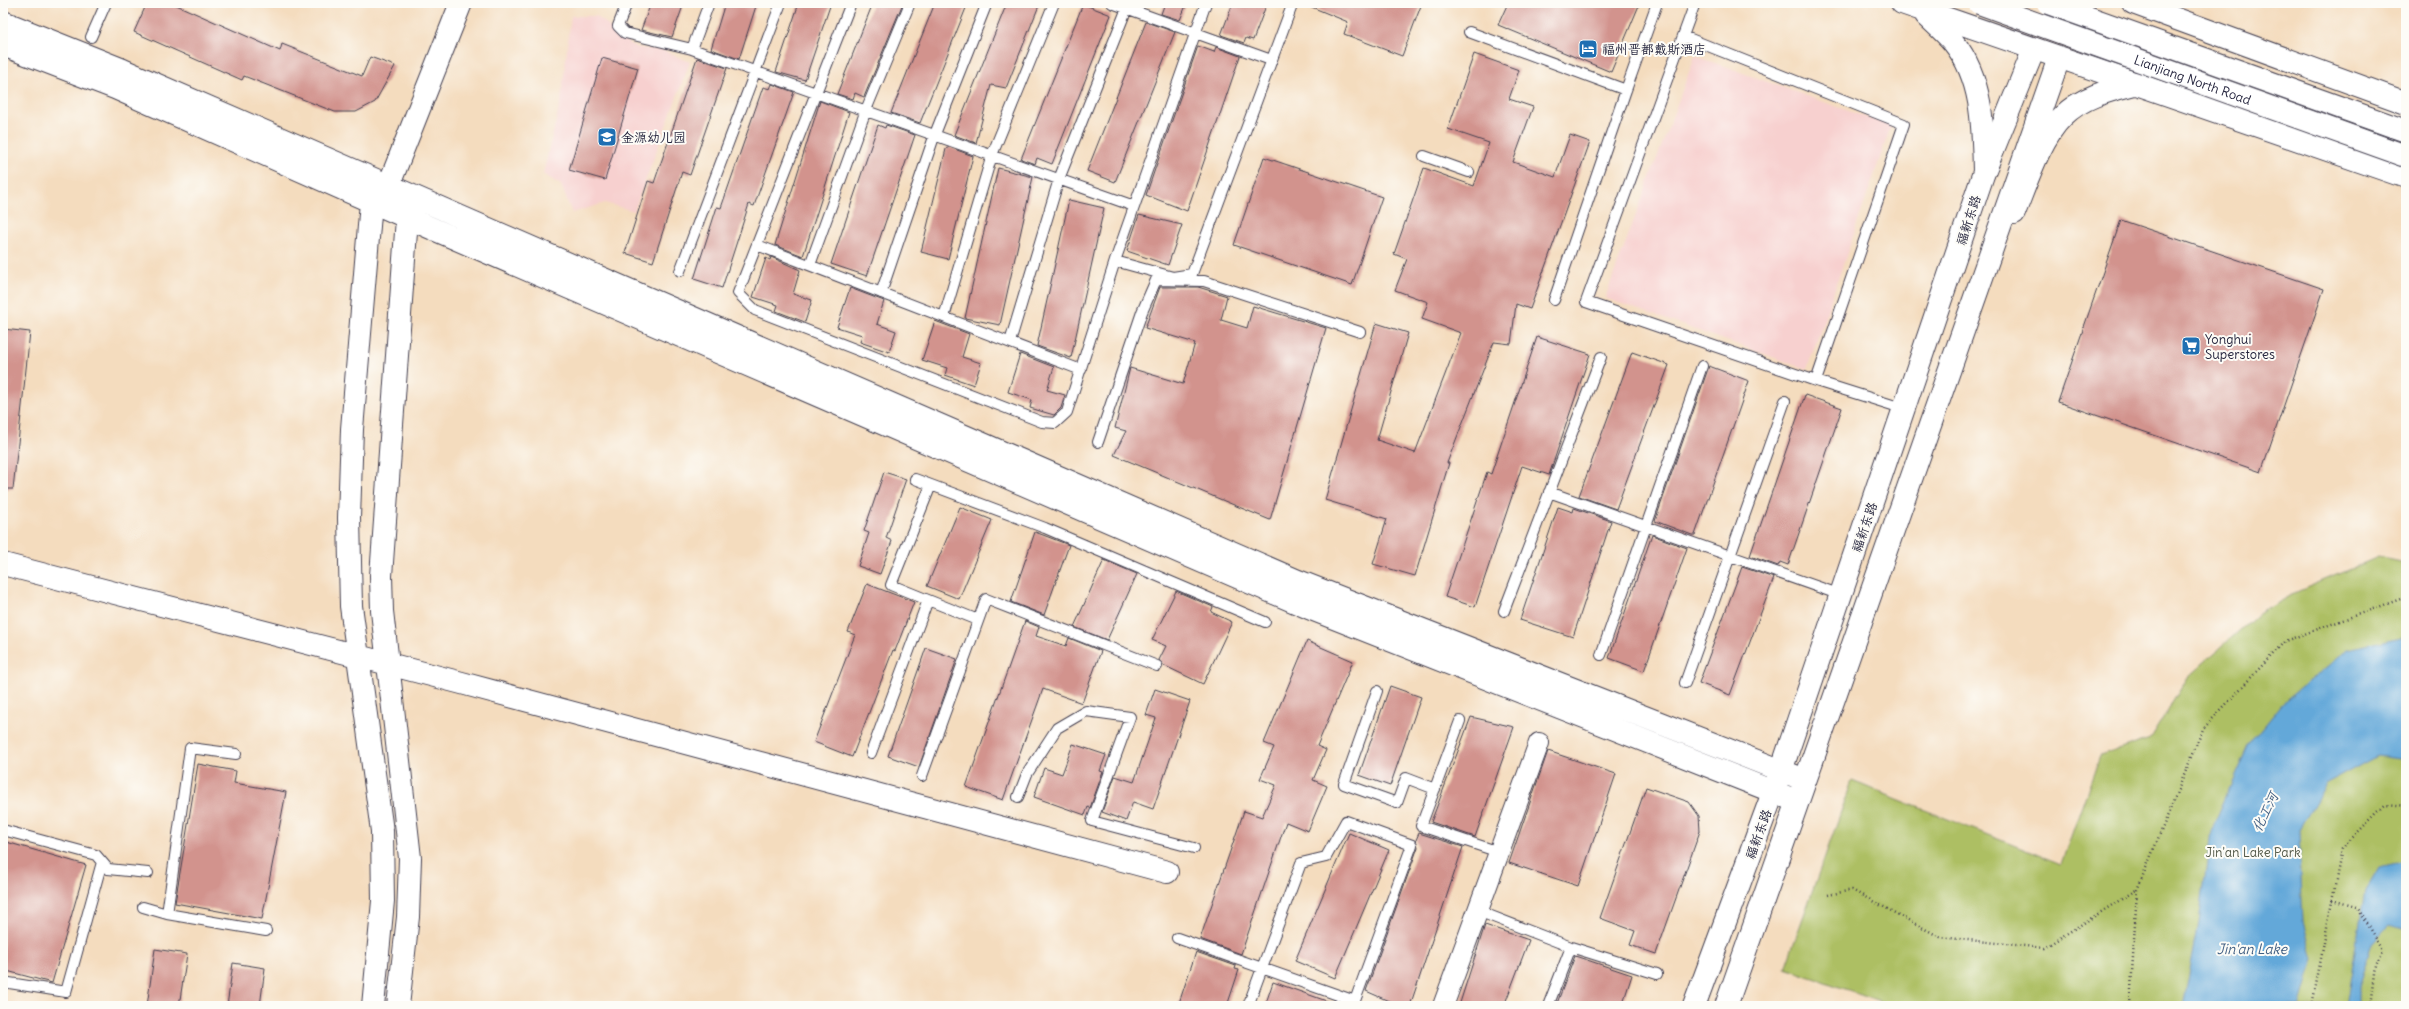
<svg xmlns="http://www.w3.org/2000/svg" width="2409" height="1009" font-family="Delius,'LXGW WenKai TC',sans-serif">
<rect width="100%" height="100%" fill="#fdfcf7"/>
<filter id="ink" filterUnits="userSpaceOnUse"><feTurbulence type="fractalNoise" baseFrequency=".025" numOctaves="2"/><feDisplacementMap in="SourceGraphic" scale="8" xChannelSelector="R" yChannelSelector="G"/><feConvolveMatrix kernelMatrix="1 2 1 2 8 2 1 2 1" color-interpolation-filters="sRGB"/></filter>
<filter id="wash" filterUnits="userSpaceOnUse"><feTurbulence type="fractalNoise" baseFrequency=".012" numOctaves="4" result="noise"/><feDisplacementMap in="SourceGraphic" scale="16" xChannelSelector="R" yChannelSelector="G"/><feGaussianBlur stdDeviation="0.9" result="paint"/><feColorMatrix in="noise" values="0 0 0 0 0 0 0 0 0 0 0 0 0 0 0 0 0 1.4 0 .05"/><feComposite in="paint" operator="in"/></filter>
<g filter="url(#wash)">
<rect width="100%" height="100%" fill="#f4dcbe"/>
<!-- built -->
<path fill="#f7d0cf" d="M571,16h25l11,8 9,12 22,12 24,2 28,12 -56,149 -29,-8 -33,10 -11,-28 -18,-11 18,-74z
M1695,56l196,70 -84,243 -202,-71z"/>
<!-- green -->
<path fill="#adbf63" stroke="#68704f" d="M2378,557l28,6v443h-512l-109,-38 67,-187 209,83 39,-108 50,-17 38,-62 72,-65 32,-18z"/>
<!-- water -->
<path fill="#64a8d9" stroke="#43658a" d="M2406,636v124l-29,-4 -51,28 -27,46 4,92 10,36 -14,48h-116l16,-83 12,-92 37,-85 34,-42 66,-55z
M2406,861v69l-17,-5 -17,18 -14,44v19h-12l19,-115 14,-24z"/>
<g id="blocks">
<!-- building -->
<path fill="#d2938d" d="M147,3h25l108,48 2,-7 80,32 8,-19 25,9 -20,36 -19,10h-21l-91,-36 -2,4 -108,-48z
M651,3h33l-12,34 -31,-7z
M725,3h32l-18,56 -28,-10z
M799,3h32l-26,77 -29,-8z
M873,3h30l-39,94 -9,-4 -2,6 -16,-5z
M935,3h33l-48,120 -29,-10z
M1007,3h33l-34,85 -15,-3 -15,58 -22,-8z
M1165,3h22l-7,17 -19,-6z
M1233,3h34l-14,37 -7,-2 -2,5 -23,-8z
M1302,3h120l-20,53 -58,-22 4,-12z
M1508,3h132l-29,69 -113,-47z
M1083,4l28,11 -59,149 -15,-6 -2,6 -14,-5z
M1146,22l29,10 -60,150 -28,-11z
M1198,46l16,6 2,-5 24,9 -53,155 -41,-16z
M1474,54l45,16 -10,29 24,8 -20,55 42,15 15,-42 20,7 -60,167 -14,-5 -5,40 -17,-2 -47,121h2l-34,113 -42,-12 14,-45 -62,-19 51,-177 32,10 -31,107 38,13 46,-120 -39,-14 6,-17 -33,-12 12,-31 -13,-5 30,-86 50,18 15,-43 -41,-14z
M602,58l36,10 -33,112 -36,-10z
M697,58l30,10 -37,107 -8,-3 -29,90 -28,-9 23,-72 6,2z
M772,84l22,8 -40,114 -5,-2 -27,84 -28,-9 23,-72 4,1 42,-121 7,2z
M820,101l29,11 -46,144 -28,-11z
M878,125l7,3 1,-3 29,10 -48,141 -36,-12z
M949,147l24,9 -25,103 -27,-7 25,-103z
M1264,157l118,40 -30,88 -118,-40z
M998,168l35,9 -33,148 -35,-7z
M1069,200l35,8 -33,150 -34,-12z
M1139,215l43,10 -14,40 -41,-14z
M2121,220l203,69 -63,183 -203,-70z
M771,257l29,13 -7,24 19,6 -7,22 -29,-11 2,-6 -25,-8 13,-39 4,2z
M1160,287h38l29,9 -6,24 26,8 6,-22 73,22 -56,192 -156,-65 12,-24 -11,-3 15,-60 53,16 12,-41 -50,-15z
M850,288l34,13 -7,23 19,7 -7,21 -29,-10 2,-7 -25,-8z
M935,321l34,13 -7,23 19,6 -7,22 -29,-10 2,-7 -25,-8z
M3,329l27,3 -17,157h-10z
M1537,337l53,17 -41,121 -27,-9 -47,141 -30,-10 42,-125 4,2z
M1632,352l37,13 -53,144 -37,-13z
M1020,354l34,13 -7,23 18,5 -4,13 -7,7 -24,-7 2,-8 -24,-8z
M1709,366l40,15 -54,154h-3l-37,-14z
M1805,395l37,13 -54,157 -8,-3 -2,4 -28,-10z
M884,472l22,7 -20,59 6,3 -12,33 -22,-8 11,-33 -5,-2z
M960,507l32,13 -33,79 -32,-13z
M1558,507l15,5 1,-4 37,13 -38,116 -53,-17z
M1035,532l34,13 -25,70 -33,-13z
M1652,535l35,13 -43,123 -35,-13z
M1104,560l33,14 -30,66 -33,-13z
M1742,567l32,11 -44,117 -31,-12z
M867,584l47,18 -19,49 -2,-1 -41,107 -38,-15 41,-107 -7,-3z
M1176,591l37,16 -2,5 21,10 -29,62 -40,-19 -4,-5 7,-14 -14,-6z
M1025,621l14,6 -3,9 30,10 3,-8 32,13 -19,52 -39,-14 -40,111 -37,-13z
M1307,641l46,20 -36,85 9,4 -13,30 14,6 -19,45 -22,-9 -45,132 -41,-15 44,-128 18,6 14,-32 -16,-6 14,-32 -10,-4z
M926,648l31,11 -38,108 -31,-11z
M1390,686l31,11 -31,89 -31,-11z
M1155,689l35,12 -37,108 -20,-7 -7,19 -24,-9 13,-36 19,6 22,-64 -10,-3z
M1471,717l43,10 -39,110 -44,-15z
M1073,744l33,11 -6,16 3,1 -13,36 -2,-1 -3,8 -51,-18 10,-29 18,6z
M1548,751l68,23 -38,112 -69,-23z
M198,764l38,7 -2,12 52,9 -24,127 -87,-16z
M1646,787l43,15 10,14 1,15 -44,123 -26,-9 5,-14 -35,-13z
M1349,833l40,17 -54,128 -40,-17z
M1419,833l44,14 -53,159h-21l2,-4 -25,-11 52,-144 -2,-7z
M3,841l83,24 -34,118 -49,-13z
M1485,925l44,15 -25,66h-45z
M155,949l32,5 -8,52h-32z
M1196,952l40,14 -1,3 4,1 -12,36h-49z
M1575,956l57,19 -10,31h-66z
M233,963l32,5 -5,38h-33z
M1273,982l62,22v2h-70z"/>
</g>
</g>
<g filter="url(#ink)">
<use href="#blocks" fill-opacity="0" stroke="#423e4f" stroke-width="1"/>
<g fill="none" stroke-linecap="round" stroke-linejoin="round">
<!-- lane casing -->
<g stroke="#423e4f" stroke-width="12">
<path id="lane" d="M627,3l-9,23 7,7 67,16 442,157
M851,3l-113,290 17,17 287,112 13,1 12,-11 48,-151 91,-258
M1112,3l159,57
M1695,3l-109,299 230,79 89,28
M1469,32l157,58 -72,210
M1683,36l221,88 -88,257
M91,37l15,-34
M692,49l17,-46
M1626,90l31,-87
M1424,156l45,16
M757,245l324,125
M1115,261l58,16 19,-3 101,-271
M810,265l56,-155 44,-107
M680,271l101,-268
M881,293l54,-159 52,-131
M944,317l48,-162 62,-152
M1010,342l49,-163 70,-176
M1098,442l44,-130 14,-32 48,1 156,51
M915,479l130,49 220,94
M1549,492l292,103
M928,600l50,20
M1504,611l97,-254
M1601,655l101,-289
M1685,683l100,-282
M1377,691l-33,93 53,19 9,-25 29,11
M1460,721l-39,105 78,26
M871,753l57,-153 -37,-15 40,-100
M922,776l64,-177 171,67
M1018,797l9,-23 30,-46 29,-17 44,6 -38,104 102,27
M3,830l93,25 12,14 40,4
M143,907l24,7 99,17
M1478,911l93,36 86,27
M167,914l23,-166 46,6
M1177,938l178,63
M3,982l63,10 36,-130
M1248,1006l53,-143 25,-6 20,-36 66,24 -59,161
M1548,1006l23,-59"/>
</g>
<!-- street casing -->
<g stroke="#423e4f" stroke-width="22">
<path id="street" d="M1443,1006l96,-263"/>
</g>
<!-- secondary casing -->
<g stroke="#423e4f" stroke-width="24">
<path id="secondary" d="M1902,3l504,174
M2133,3l273,100
M1926,15c9,9 20,18 28,28 29,36 29,85 30,129
M3,22l120,48 1175,511 507,199
M3,45l112,43 316,140 878,380 488,193
M2014,213c12,-29 26,-75 49,-97 20,-20 48,-26 75,-33
M3,564l455,118 709,190
M373,1006l10,-105 -1,-70 -31,-225 -2,-88 3,-89 19,-227 17,-15 73,-184
M398,1006l10,-89 2,-59 -28,-247 -1,-35 26,-358 -7,-12"/>
</g>
<!-- primary casing -->
<g stroke="#423e4f" stroke-width="24">
<path id="primary" d="M1694,1006l87,-235 203,-599 50,-123
M1726,1006l333,-948"/>
</g>
<!-- path -->
<path stroke="#423e4f" stroke-width="2.5" stroke-dasharray="1 3" stroke-linecap="butt" d="M1828,895l24,-5 88,47 104,11 92,-58
M2332,900l24,7 26,42 -6,16 -5,41
M2130,1006l7,-116 66,-161 82,-88 121,-44
M2312,1006l30,-158 43,-43 21,2"/>
<!-- lane -->
<use href="#lane" stroke="#fff" stroke-width="10"/>
<!-- street -->
<use href="#street" stroke="#fff" stroke-width="20"/>
<!-- secondary -->
<use href="#secondary" stroke="#fff" stroke-width="22"/>
<!-- primary -->
<use href="#primary" stroke="#fff" stroke-width="22"/>
<!-- highway-bridge casing -->
<g stroke="#423e4f" stroke-width="24" stroke-linecap="butt">
<g id="highway-bridge">
<path id="s1" d="M1979,3l427,153"/>
<path d="M2048,3l358,128"/>
</g>
</g>
<!-- highway-bridge -->
<use href="#highway-bridge" stroke="#fff" stroke-width="22"/>
</g>
</g>
<!-- icons -->
<defs>
<g id="hotel-square" transform="scale(1)"><rect x="-9" y="-9" width="18" height="18" rx="4" fill="#1f6fb2" stroke="#fdfcf7"/><path d="M-6-4.5h1.5V1H6V5H4.5V3h-9V5H-6ZM-4 0a1.8 1.8 0 1 1 3.6 0ZM.5 0V-2.5h3Q6-2.5 6 0Z" fill="#fff"/></g>
<g id="school-square" transform="scale(1)"><rect x="-9" y="-9" width="18" height="18" rx="4" fill="#1f6fb2" stroke="#fdfcf7"/><path d="M0-5L7-2L0 1L-7-2ZM-4 1L0 2.5L4 1V4Q0 6-4 4Z" fill="#fff"/></g>
<g id="supermarket-square" transform="scale(1)"><rect x="-9" y="-9" width="18" height="18" rx="4" fill="#1f6fb2" stroke="#fdfcf7"/><path d="M-6-5.5h2.5l.6 2H6L4.5 2H-2.5L-4.4-4H-6ZM-1.5 3.2a1.3 1.3 0 1 0 .1 0ZM3 3.2a1.3 1.3 0 1 0 .1 0Z" fill="#fff"/></g>
</defs>
<g fill-rule="evenodd">
<use href="#hotel-square" x="1588" y="49"/>
<use href="#school-square" x="607" y="137"/>
<use href="#supermarket-square" x="2191" y="346"/>
</g>
<g text-anchor="middle" stroke-width="4" stroke-linejoin="round" paint-order="stroke">
<!-- poi labels -->
<g font-size="13" fill="#22223b" stroke="#fdfcf7" text-anchor="start">
<text x="1602" y="54">福州晋都戴斯酒店</text>
<text x="621" y="142">金源幼儿园</text>
<text x="2205" y="344">Yonghui<tspan x="2205" dy="15">Superstores</tspan></text>
</g>
<!-- street labels -->
<g font-size="13" fill="#22223b" stroke="#fdfcf7">
<text dy="5" stroke="none"><textPath href="#s1" startOffset="227">Lianjiang North Road</textPath></text>
<text transform="translate(1968 220) rotate(-72)" y="5">福新东路</text>
<text transform="translate(1864 527) rotate(-71)" y="5">福新东路</text>
<text transform="translate(1758 834) rotate(-70)" y="5">福新东路</text>
</g>
<!-- park labels -->
<g font-size="13" fill="#535949" stroke="#fdfcf7">
<text x="2253" y="857">Jin'an Lake Park</text>
</g>
<!-- water labels -->
<g font-size="14" font-style="italic" fill="#405e82" stroke="#fdfcf7">
<text transform="translate(2265 812) rotate(-64)" y="5">化工河</text>
<text x="2252" y="954">Jin'an Lake</text>
</g>
</g>
<!-- margin -->
<rect width="2409" height="1009" fill="none" stroke="#fdfcf7" stroke-width="16"/>
</svg>
